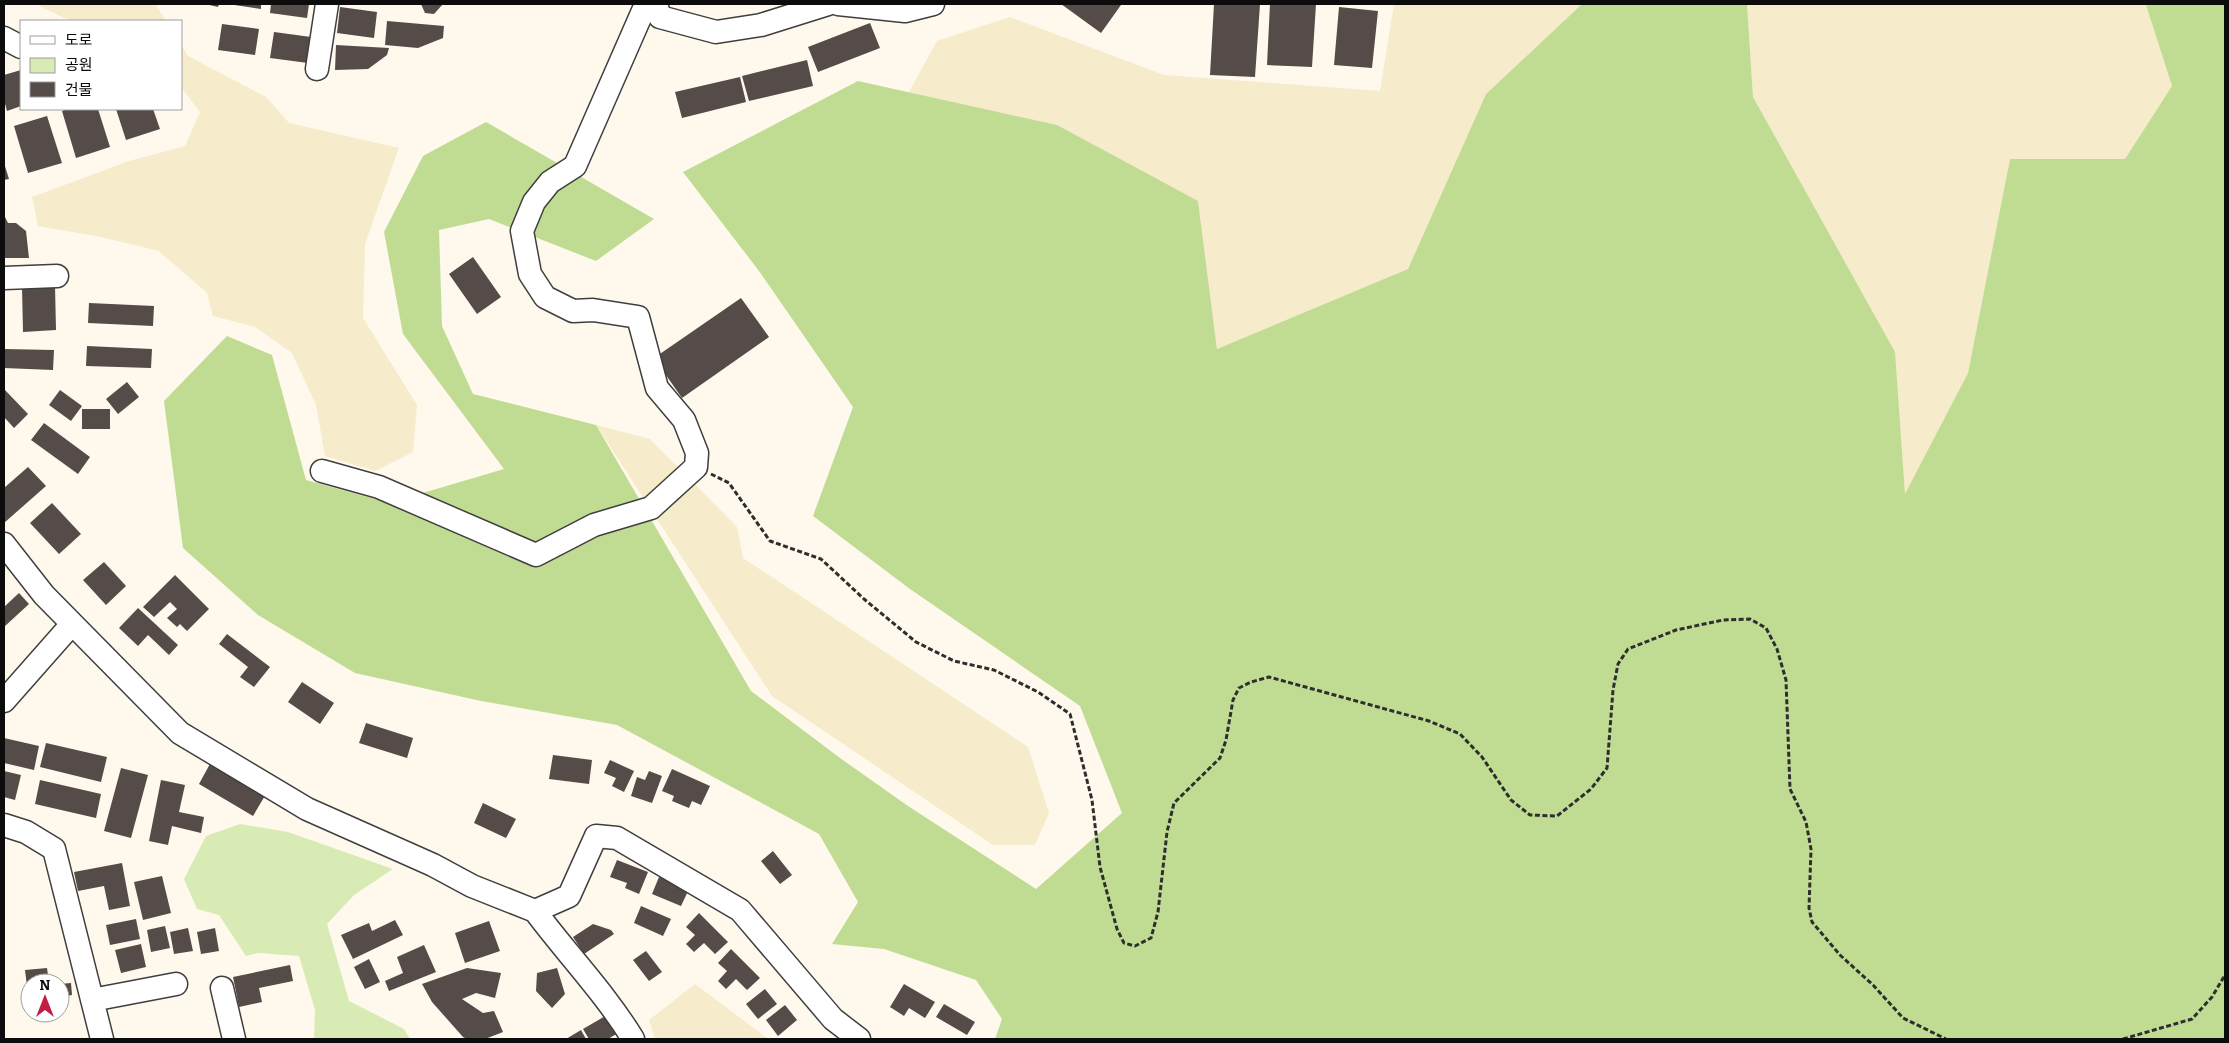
<svg xmlns="http://www.w3.org/2000/svg" width="2229" height="1043" font-family="Bitter,'Noto Sans KR',serif">
<rect width="100%" height="100%" fill="#fff8ec"/>
<!-- farmland -->
<path fill="#f6ebcb" d="M41,4h114l11,17h-95l-32,-15z
M1394,4h188l-96,90 -78,175 -191,80 -19,-148 -289,-109 28,-51 73,-24 154,58 216,16z
M1747,4h403l-4,1 26,81 -47,73h-115l-42,214 -63,122 -10,-133 -142,-265z
M181,45l7,11 78,41 23,26 110,25 -34,96 -2,74 54,87 -4,47 -38,19 -50,-15 -9,-51 -24,-52 -37,-26 -42,-11 -6,-23 -48,-42 -58,-14 -63,-11 -6,-29 97,-36 56,-15 15,-34 -19,-25z
M596,425l54,14 87,88 6,31 285,189 21,66 -14,32h-42l-221,-149z
M695,984l68,51 6,4h-114l-6,-19z"/>
<!-- green -->
<path fill="#d9ebb4" d="M240,824l48,8 105,37 -39,26 -27,29 22,77 55,28 6,10h-96l1,-29 -16,-54 -41,-3 -12,3 -27,-41 -22,-6 -13,-30 22,-43z"/>
<!-- forest -->
<path fill="#c0dc93" d="M1582,4h165l6,93 142,255 10,142 63,-121 42,-214h115l47,-73 -26,-81 79,-1v1035h-1230l7,-20 -26,-39 -92,-31 -52,-5 26,-42 -39,-68 -202,-109 -136,-24 -126,-28 -97,-58 -75,-67 -19,-147 63,-65 45,19 34,125 83,23 115,-34 -101,-135 -19,-102 39,-76 63,-34 168,97 -58,42 -107,-42 -50,11 3,96 31,68 123,31 155,266 89,67 68,48 128,83 86,-76 -42,-107 -170,-117 -97,-73 40,-109 -94,-136 -76,-99 175,-91 199,44 141,76 19,148 191,-80 78,-175z"/>
<!-- building -->
<path fill="#554b48" d="M205,4h14l-1,3z
M228,4h33v5z
M271,4h38l-2,14 -37,-5z
M421,4h22l-9,10 -9,-1z
M1061,4h58l2,1 -20,28z
M1214,4h46l-5,73 -45,-2z
M1270,4h46l-4,63 -45,-2z
M340,7l37,5 -3,26 -37,-5z
M1339,7l39,4 -6,57 -38,-3z
M387,21l57,5 -1,12 -25,10 -33,-3z
M870,23l10,25 -62,24 -10,-25z
M222,24l37,5 -4,26 -37,-5z
M274,32l37,5 -3,26 -38,-5z
M336,45l53,3 -2,7 -19,14 -33,1z
M807,60l6,26 -64,15 -7,-25z
M21,70v36l-14,5 -3,-11v-25z
M740,77l6,25 -64,16 -7,-26z
M68,109h30l12,38 -34,11 -14,-47z
M116,109h37l7,20 -34,11z
M47,116l15,47 -34,10 -14,-47z
M4,163l5,16 -5,1z
M4,215l4,8h8l10,8 3,27h-25z
M473,257l28,40 -24,17 -28,-40z
M55,286l1,44 -33,2 -1,-45z
M741,298l28,39 -87,61 -28,-40z
M89,303l65,3 -1,20 -65,-3z
M87,346l65,3 -1,19 -65,-2z
M4,349l50,1 -1,20 -49,-2z
M127,382l12,15 -21,17 -12,-15z
M4,389l24,25 -14,14 -10,-11z
M60,390l22,16 -11,15 -22,-16z
M82,409h28v20h-28z
M44,423l46,34 -12,17 -47,-34z
M28,467l18,19 -42,37v-35z
M52,503l29,31 -22,20 -29,-31z
M104,562l22,24 -20,19 -23,-25z
M175,575l34,34 -22,22 -7,-7 -3,3 -10,-9 10,-9 -7,-7 -16,15 -11,-10z
M19,593l10,11 -25,23v-20z
M138,608l40,37 -9,10 -21,-20 -10,11 -19,-18z
M227,634l43,33 -16,20 -14,-10 8,-10 -29,-23z
M302,682l32,21 -14,21 -32,-22z
M366,723l47,15 -6,20 -48,-15z
M4,738l35,8 -5,24 -30,-7z
M46,743l61,14 -6,25 -61,-15z
M553,755l39,5 -3,24 -40,-5z
M610,760l24,11 -10,21 -12,-6 4,-8 -12,-5z
M211,762l55,32 -13,22 -54,-32z
M121,768l27,7 -17,63 -27,-7z
M672,769l38,17 -9,19 -9,-4 -3,7 -17,-7 2,-5 -12,-5z
M4,771l17,4 -6,25 -11,-3z
M649,771l13,5 -10,27 -21,-7 6,-19 8,3z
M40,780l61,14 -5,24 -61,-14z
M161,780l24,5 -6,27 25,5 -3,16 -29,-7 -4,19 -19,-4z
M483,803l33,16 -10,19 -32,-15z
M773,851l19,24 -12,9 -19,-23z
M617,860l31,12 -9,22 -14,-6 2,-5 -17,-6z
M122,863l8,43 -21,4 -5,-24 -26,5 -4,-19z
M162,876l9,37 -28,7 -9,-38z
M659,877l30,12 -8,17 -29,-12z
M641,906l30,13 -8,17 -29,-13z
M699,913l29,29 -13,12 -11,-11 -10,9 -8,-8 9,-9 -9,-8z
M136,919l4,20 -30,6 -4,-20z
M395,920l8,15 -50,24 -12,-24 28,-12 3,8z
M489,921l11,30 -35,12 -10,-30z
M593,924l18,6 3,4 -30,20 -11,-17z
M165,926l5,22 -19,4 -4,-22z
M188,928l5,23 -19,3 -4,-22z
M215,928l4,23 -18,3 -4,-22z
M141,944l5,23 -25,6 -6,-23z
M424,945l12,27 -47,19 -4,-10 18,-8 -6,-16z
M731,949l29,29 -13,12 -11,-11 -10,10 -8,-8 9,-10 -9,-8z
M646,951l16,21 -13,9 -16,-21z
M369,959l11,23 -15,7 -11,-22z
M290,965l3,16 -34,7 3,14 -23,5 -6,-30z
M47,968l2,15h-19l-1,19 -4,-32z
M467,968l34,5 -6,25 -19,-5 -14,6 21,14 11,-2 9,21 -18,7h-18l-4,-2 -31,-35 -10,-18z
M557,968l8,26 -13,14 -16,-17 1,-18z
M71,983l1,12 -12,2v-13z
M904,984l31,18 -10,16 -16,-10 -5,8 -14,-9z
M765,989l12,15 -19,15 -12,-15z
M944,1004l31,18 -8,13 -31,-18z
M785,1005l12,15 -19,16 -12,-16z
M607,1015l11,18 -10,6h-19l-6,-10z
M581,1030l5,9h-20z"/>
<g fill="none" stroke-linecap="round" stroke-linejoin="round">
<!-- minor casing -->
<g stroke="#3f3f3f" stroke-width="25">
<path id="minor" d="M656,4l4,13 56,15 45,-7 67,-21
M838,4l67,7 28,-7
M4,38l17,9
M317,69l10,-65
M4,278l53,-2
M322,471l57,16 157,68 58,-30 57,-17 45,-41 1,-14 -13,-33 -27,-32 -19,-71 -45,-7 -20,1 -28,-14 -15,-23 -8,-43 12,-29 16,-20 25,-16 71,-162
M4,544l40,51 136,138 127,76 126,56 39,21 63,25 34,-15 27,-60 21,2 123,72 93,109 26,20
M4,701l68,-77
M4,825l22,7 28,17 48,190
M535,911c32,43 70,82 98,128
M222,988l12,51
M92,1000l84,-16"/>
</g>
<!-- path -->
<path stroke="#2e2e2e" stroke-width="3" stroke-dasharray="5 2.5" stroke-linecap="butt" d="M711,474l18,9 41,58 51,18 43,40 52,43 38,19 40,9 44,22 32,22 22,86 8,67 17,62 7,14 11,3 16,-8 7,-26 9,-80 7,-29 46,-45 6,-18 7,-40 6,-12 12,-6 18,-5 160,44 31,13 22,23 29,43 19,15 27,1 34,-27 16,-21 6,-78 5,-26 10,-15 48,-19 47,-10 27,-1 16,9 11,21 9,31 4,109 16,33 5,27 -2,59 3,14 28,33 33,30 30,33 43,21
M2123,1039l69,-20 20,-22 13,-22"/>
<!-- minor -->
<use href="#minor" stroke="#fff" stroke-width="22"/>
</g>
<!-- border -->
<rect width="2229" height="1043" fill="none" stroke="#0c0c0c" stroke-width="10"/>
<!-- legend -->
<rect x="20" y="20" width="162" height="90" fill="#ffffff" stroke="#9e9e9e"/>
<rect x="30" y="36" width="25" height="8" fill="#ffffff" stroke="#9e9e9e"/>
<text x="65" y="45" font-size="15" fill="#0c0c0c">도로</text>
<rect x="30" y="58" width="25" height="15" fill="#d9ebb4" stroke="#9e9e9e"/>
<text x="65" y="70" font-size="15" fill="#0c0c0c">공원</text>
<rect x="30" y="82" width="25" height="15" fill="#554b48" stroke="#9e9e9e"/>
<text x="65" y="95" font-size="15" fill="#0c0c0c">건물</text>
<!-- north arrow -->
<g transform="translate(45 998)"><circle r="24" fill="#ffffff" stroke="#9e9e9e"/>
<path d="M0-4L9 19L0 12L-9 19Z" fill="#c11f42"/>
<text y="-8" font-size="14" font-weight="bold" text-anchor="middle" fill="#0c0c0c">N</text>
</g>
</svg>
